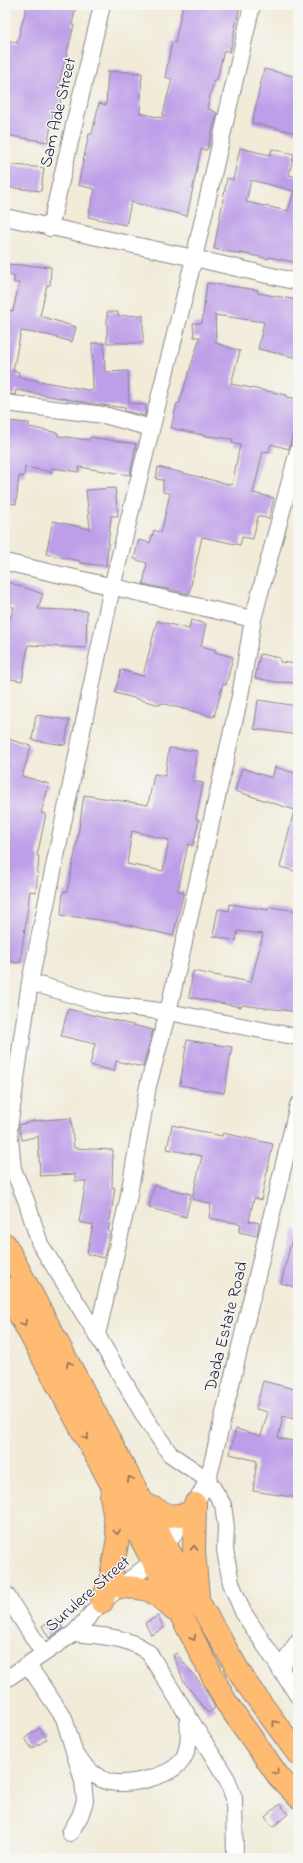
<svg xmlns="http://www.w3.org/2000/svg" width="303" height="1863" font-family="'Indie Flower',sans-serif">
<rect width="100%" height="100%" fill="#f6f6f2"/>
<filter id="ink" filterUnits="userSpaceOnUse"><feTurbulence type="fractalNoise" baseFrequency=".025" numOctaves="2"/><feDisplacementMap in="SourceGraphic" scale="8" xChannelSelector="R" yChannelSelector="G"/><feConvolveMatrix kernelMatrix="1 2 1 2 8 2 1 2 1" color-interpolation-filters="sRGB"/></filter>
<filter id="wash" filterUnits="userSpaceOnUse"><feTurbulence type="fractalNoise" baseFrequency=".012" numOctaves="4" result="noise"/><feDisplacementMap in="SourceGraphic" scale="16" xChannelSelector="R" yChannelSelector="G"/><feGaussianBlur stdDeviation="0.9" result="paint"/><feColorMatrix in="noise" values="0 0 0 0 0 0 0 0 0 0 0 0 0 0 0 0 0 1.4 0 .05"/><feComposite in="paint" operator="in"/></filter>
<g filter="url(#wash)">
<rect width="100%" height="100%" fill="#f1ebd8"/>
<g id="blocks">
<!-- building -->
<path fill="#bd9ee8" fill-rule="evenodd" d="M27,5h49l-4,20h2l-16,63 5,1 -5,25 -5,-1 -5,29 -43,-7v-96l12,4z
M183,5h57l-10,47 -6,-2 -7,30h-3l-7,28 10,5 -10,37 -6,-1 -14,67 -56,-14 -5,23 -38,-8 7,-28 -17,-4 11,-51h3l7,-31 7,2 2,-34 34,2 -2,40 22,5 10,-39 -7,-2 7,-35 3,1z
M264,69l34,8v56l-46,-10z
M240,148l30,7 2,-6 22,5 -5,21 9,2v86l-29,-6v2l-28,-6v1l-27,-5 13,-71 6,2zM251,180l43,11 -6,20 -42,-9z
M5,164l39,4 -3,23 -36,-4z
M5,264l46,3 -1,18h-3l-7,31 36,11 -4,15 -24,-7 -27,-4 -8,40 6,1 -1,5 75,14 -1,-48h12l1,29 23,-1 1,32 17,2 -1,11 -20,-5v-3l-37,-5 -72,-13 -1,5 -10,-1v-54l4,-30 4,1 6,-28h-5v-7l-9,-1z
M207,283l51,7v3l40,7v58l-40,-9 6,-27 -49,-7 1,28 24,8 -9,33 56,11v2l11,2v13l-9,37 -18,-5 -2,8 -6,-1 -10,42 21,5 -5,21 -11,-3 -5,23 -11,-2 -2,8 -38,-8 -13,57 -46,-10 4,-21 -13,-4 5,-19 11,3 4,-13 7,3 9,-40 -7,-1v-12l-7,-1 2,-12 74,18 8,-40 -8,-2 1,-4 -26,-3 -36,-8 6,-25 2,1 21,-67h-6l-1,-14h9z
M107,312h11v4l25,-1v28h-36z
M5,421l24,2v4l29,6v3l31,4 1,-3 46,7 -6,31 -51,-8v5l-27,-4v4l-27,-5 -1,10 -5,-1 -3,28 -11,-1z
M115,488l3,28h-7l-5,50 -26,-3v-2l-34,-7 7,-33 37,8 -4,-39z
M5,581l38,13 -5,15 49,2 -1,37 -58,-3 -6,36 -17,-3v-44l9,-27 -9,-1z
M191,620l15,4 -5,22 15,4 -1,2 18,5 -7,28 -3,-1 -9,33 -53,-14 -1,2 -45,-12 6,-23 22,6 14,-55 32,8z
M260,654l20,4v4l18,2v19l-22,-1 -21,-4z
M258,700l40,6v29l-44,-6z
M36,715l33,5 -4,25 -33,-5z
M5,738l26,8 -9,30 27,8 -8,29 5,1 -9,42h2l-3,36 -6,-1 -10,72 -15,-2z
M169,748l28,3 -4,30 10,2 -7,36 3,1 -6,26 -5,-2 -10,47 6,1 -11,44 -58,-14 -54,-7 2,-24 4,1 9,-44 8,-53 64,10 6,-31 11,2zM132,831l37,9 -6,31 -36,-7z
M275,767l23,7v37l-63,-20 7,-23 30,10z
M294,811h4v61l-18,-5z
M230,904l38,6 1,-3 29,4v101l-56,-7 -1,2 -52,-10 4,-26 58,11 12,-48 -25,-3 -2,10 -23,-5 5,-27 11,2z
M68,1009l85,21 -10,37 -27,-6 -2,10 -24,-6 5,-21 -34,-8z
M187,1040l45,7 -8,46 -44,-8z
M71,1118l3,30 39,2 -1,37 3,1 -7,44h2l-6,26 -17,-4 6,-29 -14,-3 7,-41h-11v-7l-35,2 -2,-40 -16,4 -3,-12v-3l14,-4z
M172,1125l50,11 1,-3 50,11 -12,56 -7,-2 -5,23 10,2 -2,13 -18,-4 2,-8 -32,-6 2,-14 -19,-5 10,-43 -35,-7z
M154,1185l37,9 -5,23 -37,-9z
M294,1230h4v58l-17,-5z
M263,1381l35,9v30l-15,-4 -5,22 20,4v56l-45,-7 4,-30 -27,-7 6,-25 25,7 7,-24 -12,-3z
M158,1616l6,12 -13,7 -6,-12z
M56,1617l7,12 -14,9 -7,-12z
M176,1653l29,36 10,19 -7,5 -24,-31 -11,-27z
M39,1728l8,11 -15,10 -7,-11z
M280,1804l8,10 -15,13 -8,-10z"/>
</g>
</g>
<g filter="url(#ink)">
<use href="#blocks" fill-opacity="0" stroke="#8a868a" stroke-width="1"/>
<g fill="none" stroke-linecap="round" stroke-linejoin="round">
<!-- minor casing -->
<g stroke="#8a868a" stroke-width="18">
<path id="minor" d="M252,5l-58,253 -82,329 -82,395 73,22 65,8 130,25
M5,217l189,41 104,24
M50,228l52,-223
M5,403l99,12 47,13
M5,562l248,57
M30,982l-21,146 4,41 13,31 14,44 57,91 49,84 24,35 38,26 15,25 3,22 -1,23 6,33 12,29 55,84
M97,1335l31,-135 20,-114 20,-74 72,-316 13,-77 45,-168
M5,1593l38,60
M74,1633c26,3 54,3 75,20l78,126 7,19 1,60
M28,1665l36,53 19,63 2,20 -5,15 -10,17
M280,1670l18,-29
M5,1680l69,-47 28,-31 51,-41 13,-15 29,-42 13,-24 90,-375
M78,1758c9,10 17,20 31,24 20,4 62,-5 74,-23 7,-12 6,-27 5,-40"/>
</g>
<!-- highway casing -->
<g stroke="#8a868a" stroke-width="24">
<path id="highway" d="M5,1244l161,302 80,137 52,71
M5,1288l148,273 73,141 53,75 19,20
M143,1503l27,13 18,-2
M195,1504l-1,48 4,44
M121,1587c31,1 31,3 53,23
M102,1602l9,-25 7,-39 -7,-42"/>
</g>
<!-- minor -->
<use href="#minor" stroke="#fff" stroke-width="16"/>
<!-- highway -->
<use href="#highway" stroke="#ffbb71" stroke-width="22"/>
</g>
<!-- one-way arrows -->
<defs><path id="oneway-chevron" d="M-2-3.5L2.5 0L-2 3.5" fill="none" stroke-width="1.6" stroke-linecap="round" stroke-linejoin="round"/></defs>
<g stroke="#906e56">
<use href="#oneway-chevron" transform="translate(24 1323) rotate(62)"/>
<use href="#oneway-chevron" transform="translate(69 1364) rotate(-118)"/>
<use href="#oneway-chevron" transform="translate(86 1437) rotate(62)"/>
<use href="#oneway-chevron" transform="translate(130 1479) rotate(-118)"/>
<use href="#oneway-chevron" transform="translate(117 1532) rotate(82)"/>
<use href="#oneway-chevron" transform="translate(194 1548) rotate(-90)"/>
<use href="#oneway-chevron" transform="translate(193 1638) rotate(63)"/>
<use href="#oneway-chevron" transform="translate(275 1723) rotate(-126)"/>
<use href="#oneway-chevron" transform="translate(276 1772) rotate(54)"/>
</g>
</g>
<g text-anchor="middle" stroke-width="3" stroke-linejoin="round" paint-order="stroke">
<!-- street labels -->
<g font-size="17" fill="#22223b" stroke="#f6f6f2">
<text transform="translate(57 112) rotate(-77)" y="6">Sam Ade Street</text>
<text transform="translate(225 1326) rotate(-76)" y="6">Dada Estate Road</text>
<text transform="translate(87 1593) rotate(-41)" y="6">Surulere Street</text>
</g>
</g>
<!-- margin -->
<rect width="303" height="1863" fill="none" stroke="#f6f6f2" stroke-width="20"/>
</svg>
